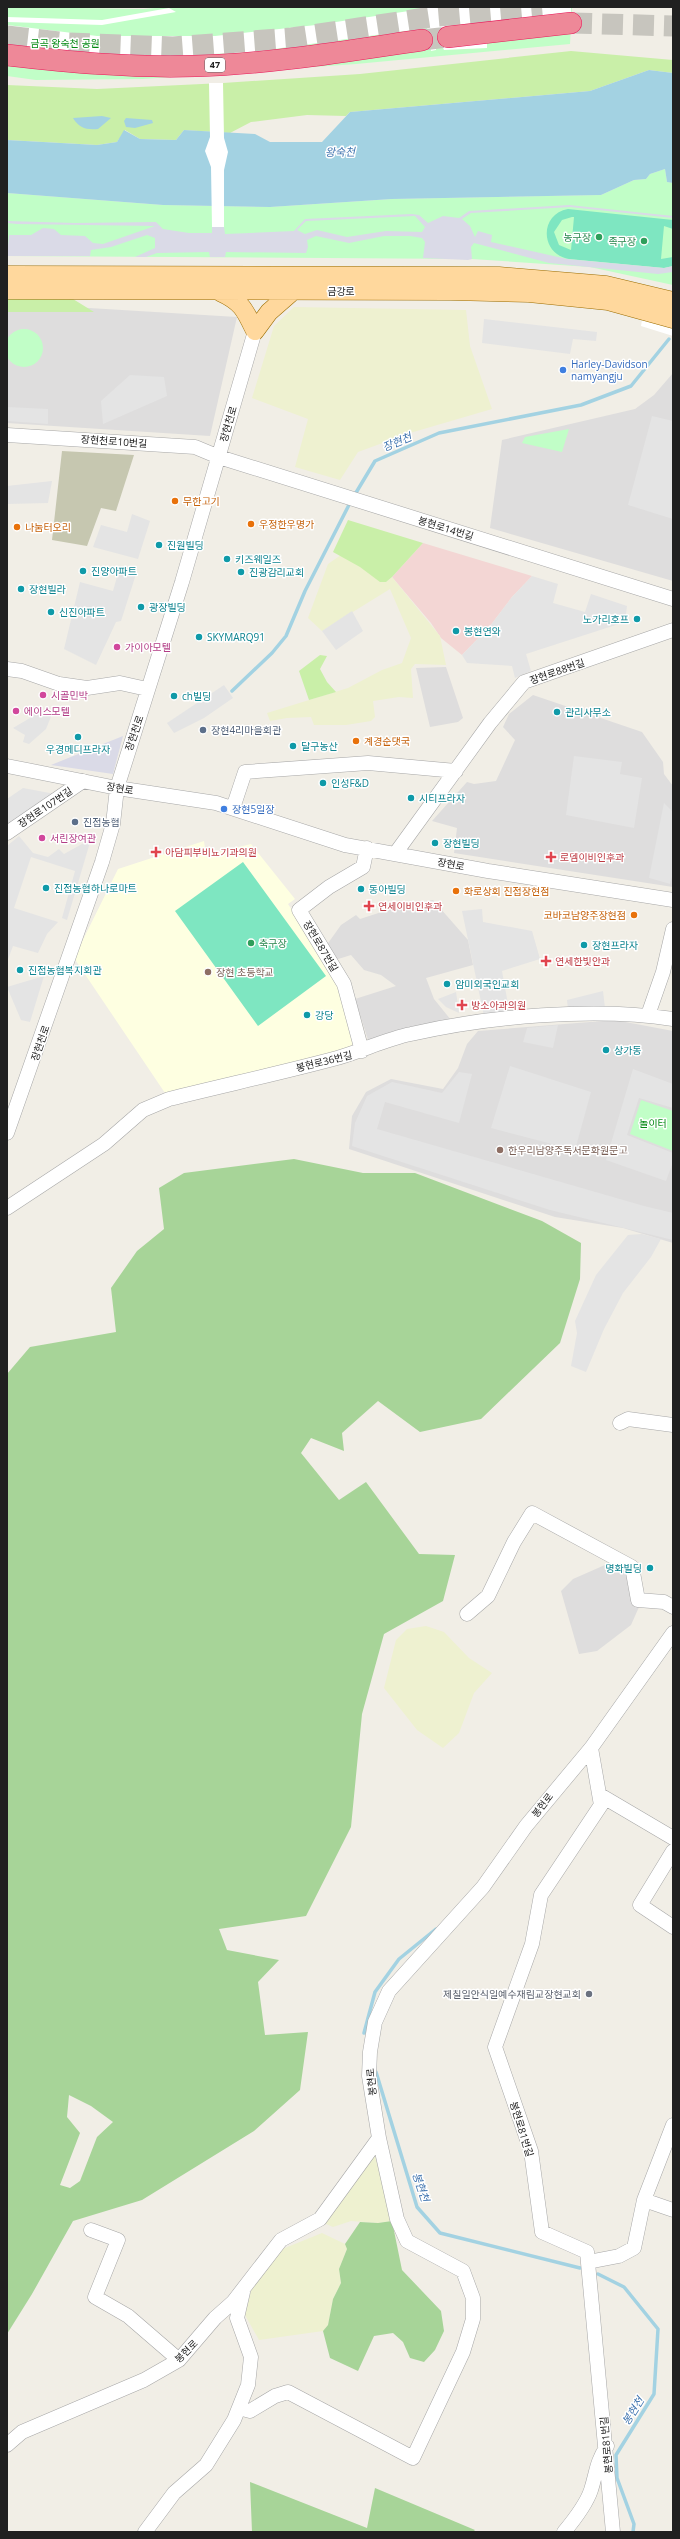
<svg xmlns="http://www.w3.org/2000/svg" width="680" height="2539" font-family="'Open Sans','Noto Sans KR',sans-serif">
<rect width="100%" height="100%" fill="#f1eee6"/>
<!-- residential -->
<path fill="#dedddd" d="M7,303l230,14 -27,119 -203,-13z
M673,373v208l-183,-53 12,-88 133,-31 19,-14z
M446,667l17,51 -5,4 -28,5 -14,-59z
M533,695l109,37 21,30 1,12 9,12v101l-219,-34 3,-25 -25,-7 35,-39 7,2 22,-3 19,-41 -12,-13 6,-13z
M433,900l35,40 5,25 -47,13 8,21 17,21 -82,23 -14,-44 41,-13 -15,-11 -17,-5 -13,-15 -16,5 -9,-14 15,-21 15,-10 4,4 34,-11z
M615,1020l58,11v212l-50,-15 -68,-11 -206,-68 3,-33 14,-24 25,-13 52,10 15,-21 9,-24 11,-13z
M614,1561l15,7 10,39 -8,18 -34,26 -18,3 -18,-63 12,-12z"/>
<!-- commercial -->
<path fill="#f3d6d4" d="M423,543l109,33 -20,21 -22,29 -28,29 -21,-17 -10,-15 -39,-46z"/>
<!-- education -->
<path fill="#feffe1" d="M204,841l2,14 45,-11 44,55 -7,5 54,83 14,49 -6,13 -185,44 -91,-135 44,-89z"/>
<!-- construction -->
<path fill="#c6c7b0" d="M62,451l72,4 -18,56 -15,-3 -14,38 -35,-6z"/>
<!-- farmland -->
<path fill="#eef1d0" d="M294,307l172,3 4,36 22,63 -82,24 -52,19 -18,28 -45,-13 13,-48 -56,-21 22,-72z
M341,555l45,27 6,-5 48,59 6,29 -31,-1 -4,5 2,29 -14,-1 -26,4 2,16 -4,4 -25,4h-32l-3,-8 -24,1 -17,3 -3,-8 81,-25 34,-18 20,-7 9,-25 -21,-49 -68,42 -14,-13 20,-54z
M426,1626l18,6 25,26 23,15 -18,20 -15,40 -16,15 -26,-18 -33,-42 12,-48 11,-11z
M375,2155l17,66 -14,2 -27,-2 -18,6 -9,-4z
M322,2233l23,11 2,5 -8,20 2,14 -8,16 -5,26 -5,6 -64,9 -14,-25 7,-28 28,-37z"/>
<!-- grass -->
<path fill="#c9efa8" d="M571,51l102,9v13l-24,-3 -59,21 -240,21 -4,4 -39,-1 -56,7 -21,11 -46,-3 -8,10 -36,-1 -15,-9 -8,12 -20,3 -90,-5v-55l90,4 126,-6 137,-9z
M7,299h66l21,13h-87z
M348,520l75,23 -31,34 -6,5h-6l-20,-15 -27,-15z
M320,655l7,1 -7,13 7,13 9,10 -27,8 -10,-29z"/>
<!-- forest -->
<path fill="#a7d498" fill-rule="evenodd" d="M294,1159l69,14h52l127,48 39,22 -1,36 -20,64 -79,76 -61,13 -42,-31 -36,32 2,18 -33,-13 -10,15 38,47 27,-18 53,72 36,1 -12,46 -59,33 -22,80 -11,113 -45,89 -87,13 8,21 52,10 -21,22 7,53 43,-3 -8,58 -46,41 -112,69 -69,21 -41,73 -25,40v-960l23,-27 86,-15 -5,-44 26,-37 27,-22 -5,-41 25,-15zM69,2095l22,11 22,16 -16,15 -17,44 -10,7 -10,-3 20,-52 -13,-16z
M392,2221l10,49 39,41 3,20 -9,19 -11,12 -14,-4 -7,-16 -10,-9 -19,3 -16,35 -28,-13 -7,-27 5,-6 5,-26 8,-16 -2,-14 8,-20 -2,-5 15,-22 18,1z
M250,2482l117,46 8,-40 100,42 -2,2h-221z"/>
<!-- park -->
<path fill="#c1fec7" d="M7,7l137,2 21,-2h407l-2,37 -214,20 -213,15 -107,1 -29,-4z
M665,169l2,13 6,1v102l-83,-18 -118,-8 -465,-3v-63l156,12 107,2 122,-8 209,-4 33,-15 12,-1 4,-5z
M5 348a19 19 0 1 1 38 0a19 19 0 1 1-38 0Z
M569,429l-7,23 -40,-9 3,-6z
M641,1100l32,11v40l-43,-17z"/>
<!-- pitch -->
<path fill="#7ee6c1" fill-rule="evenodd" d="M568,209l105,11v9l-9,-3 -3,33 12,-2v9l-9,2 -95,-9c-29,-5 -30,-45 -1,-50zM572,217h2l-3,33 -12,-5 -5,-13 8,-12z
M243,862l83,114 -68,50 -83,-115z"/>
<!-- parking -->
<path fill="#e4e4e4" d="M484,319l113,13 -1,9 -23,-2 -3,15 -88,-11z
M130,375l34,2 3,19 -64,28 -2,-23z
M7,407l41,2v15l-41,-3z
M652,416l21,5v98l-45,-14z
M52,481l-4,22 -41,1v-18z
M132,514l18,7 -12,38 -45,-12 8,-22 26,7z
M120,566l17,5 -16,50 -5,1 -20,43 -32,-16 16,-67 33,9z
M532,576l26,8 -5,19 32,9 6,-18 36,12 -2,16 -99,32 5,17 -16,7 -3,-12 -45,-3 -5,-8 28,-29 22,-29z
M352,611l11,20 -27,19 -14,-19z
M224,685l9,13 -29,20 -30,15 -7,-10z
M32,707l20,7 -6,15 -17,15 -6,-2 2,-7 -12,-7 17,-10z
M574,756l48,6 -2,12 22,4 -8,50 -68,-13z
M23,788l32,6 -48,42v-37z
M664,803l9,9v61l-3,11 -21,-6z
M19,836l14,17 15,4 11,-8 5,5 27,-15 -24,81 -5,-2 13,-47 -44,-14 -17,51 44,14 -11,12 -9,19 -25,-7 -6,16v-116z
M482,909l1,13 49,9 8,28 -38,12 7,39 -25,6 -22,-105z
M44,976l-14,46 -9,-2 -14,-33z
M603,991l2,17 -37,1 -1,-9z
M456,992l3,21 -13,-6 -8,-8z
M558,1025l-5,23 -30,-6 4,-14z
M510,1066l81,26 -16,58 -84,-22z
M633,1069l40,15v24l-34,-10 -12,37 46,18v9l-7,19 -60,-21z
M459,1072l13,2 -13,49 -74,-21 -8,27 267,77 29,7v27l-123,-30 -198,-64 3,-23 12,-27 25,-14 50,11z
M642,1234l19,5 -10,18 -28,36 -19,36 -18,43 -15,-6 6,-33 -2,-12 21,-46 32,-40z"/>
<!-- plaza -->
<path fill="#dadae7" fill-rule="evenodd" d="M569,205l104,11v2l-103,-11 -99,6 -9,6 8,7 5,11 3,-6 14,4 -1,7 76,17 97,9 9,-2v6l-15,2 -109,-11 -75,-20 -3,4 1,12 -4,1 -45,-2 2,-16 -3,-4 -12,-2h-26l-35,7 -33,-7 -9,4 1,7 -2,6 -80,-1 -1,5h-15l-1,-5 -52,1 -11,4h-11l20,-9v-10l-8,-3 -36,12 -20,3 -1,6h-83l2,-21h22l12,-7 11,1 7,6 24,1 8,7 10,1 52,-18 -138,-2 -10,-1v-2l68,2 81,-1 7,7 26,4h23v-6h12l1,7 69,-3 11,-12 107,-5 7,1 9,8 15,-7 16,2 10,-7zM415,216l10,11 -3,5 -36,-1 -39,6 -30,-7 -12,4 -8,-4 9,-9z
M123,736l-10,38 -62,-9z"/>
<!-- water -->
<path fill="#a3d2e2" d="M649,70l24,3v110l-6,-1 -2,-13 -15,5 -4,5 -12,1 -33,15 -209,4 -122,8 -107,-2 -156,-12v-53l90,5 20,-3 7,-12 16,9 36,1 8,-10 71,4 15,8h52l28,-30 240,-21z
M102,116l9,2 -13,11c-12,1 -19,-1 -25,-11z
M126,118l26,2 1,3 -18,5 -9,-1 -2,-6z"/>
<!-- pier -->
<path fill="#fff" d="M422,7h149v6l-126,13 3,18 39,-1v5l-43,2 -2,-4h-6v4l-5,1 -4,-23 -175,24 -78,4 -81,-2 -86,-9v-20l90,11h118l101,-11 106,-16z
M169,8l7,4 -74,13 -95,-3v-5l95,3z
M209,83h14l1,55 4,14 -4,18v57h-12l-1,-60 -6,-16 5,-14z
M646,294h27v42l-32,-10z"/>
<g fill="none" stroke-linecap="round" stroke-linejoin="round">
<!-- stream -->
<path stroke="#a3d2e2" stroke-width="3.5" d="M354,496l21,-35 64,-28 142,-28 50,-19 38,-47
M232,691l40,-38 14,-17 19,-45 46,-90
M364,2033l11,-41 24,-33 37,-30
M376,2072l41,135 23,26 140,35
M598,2274l26,13 34,42 -4,65 -38,61 1,23 17,46 -1,8"/>
<!-- highway-tunnel -->
<path stroke="#c7c5be" stroke-width="21" stroke-dasharray="21 10" stroke-linecap="butt" d="M571,23l102,3
M7,36l62,7 104,4 119,-9 146,-22 104,-9
M422,40l26,-3"/>
<!-- minor casing -->
<g stroke="#a7a7a7" stroke-width="15">
<path id="minor" d="M7,435l188,12 24,10 454,142
M7,669l15,2 37,13 28,4 33,-5 27,6
M7,766l110,22 99,15 129,42 143,26 185,29
M233,808l12,-36 123,-9 88,8
M7,833l76,-52
M395,854l95,-131 34,-41 149,-52
M648,1015l15,-43 10,-43
M362,1051l-18,-67 -45,-74 30,-23 34,-20 4,-19
M7,1133l95,-271 11,-38 4,-36 65,-206 73,-251
M7,1208l97,-64 39,-34 26,-11c56,-14 112,-26 168,-41 25,-7 49,-19 74,-24 78,-18 184,-27 262,-15
M620,1423l8,-4 45,6
M467,1614l21,-18 26,-54 18,-29 100,54 6,33 26,2 9,5
M591,1748l10,57 -60,90 -9,49 -37,103 36,104 11,81 45,20 26,280
M600,1795l73,43
M673,1851l-33,54 33,22
M644,2200l29,-75
M91,2230l27,10 -23,57 33,19 51,44
M588,2262l31,-6 15,-8 10,-48 29,10
M239,2408l11,3 25,-15 13,-4 125,66 50,-106 10,-33v-21l-10,-27 -56,-30 -10,-22 -18,-81
M7,2445l15,-13 122,-52 35,-20 36,-42 18,-16 48,-62 39,-21 59,-81 -10,-62 1,-24 5,-30 14,-31 94,-104 43,-61 65,-78 82,-115
M145,2532l29,-39 32,-28 28,-45 14,-35 3,-28 -14,-39 6,-26
M564,2532c10,-12 22,-27 27,-42 6,-19 5,-27 16,-44"/>
</g>
<!-- major casing -->
<g stroke="#9c6d00" stroke-width="19">
<path id="major" d="M7,275l492,1 107,9 67,16
M7,290l444,1 78,2 79,8 65,18
M220,292c22,10 25,18 35,39l14,-19 24,-21"/>
</g>
<!-- highway casing -->
<g stroke="#e9195a" stroke-width="22">
<path id="highway" d="M448,37l123,-14
M7,55c62,7 125,13 188,11 76,-2 152,-15 227,-26"/>
</g>
<!-- minor -->
<use href="#minor" stroke="#fff" stroke-width="14"/>
<!-- major -->
<use href="#major" stroke="#ffd89d" stroke-width="18"/>
<!-- highway -->
<use href="#highway" stroke="#ee8898" stroke-width="21"/>
</g>
<!-- markers -->
<g fill="#2e9e5b" stroke="#fff" stroke-width="1.5">
<circle cx="599" cy="237" r="4"/>
<circle cx="644" cy="241" r="4"/>
<circle cx="251" cy="943" r="4"/>
</g>
<g fill="#3f7fe0" stroke="#fff" stroke-width="1.5">
<circle cx="563" cy="370" r="4"/>
<circle cx="224" cy="809" r="4"/>
</g>
<g fill="#e8710a" stroke="#fff" stroke-width="1.5">
<circle cx="175" cy="501" r="4"/>
<circle cx="251" cy="524" r="4"/>
<circle cx="17" cy="527" r="4"/>
<circle cx="356" cy="741" r="4"/>
<circle cx="456" cy="891" r="4"/>
<circle cx="634" cy="915" r="4"/>
</g>
<g fill="#0f9aa8" stroke="#fff" stroke-width="1.5">
<circle cx="159" cy="545" r="4"/>
<circle cx="227" cy="559" r="4"/>
<circle cx="83" cy="571" r="4"/>
<circle cx="241" cy="572" r="4"/>
<circle cx="21" cy="589" r="4"/>
<circle cx="141" cy="607" r="4"/>
<circle cx="51" cy="612" r="4"/>
<circle cx="637" cy="619" r="4"/>
<circle cx="456" cy="631" r="4"/>
<circle cx="199" cy="637" r="4"/>
<circle cx="174" cy="696" r="4"/>
<circle cx="557" cy="712" r="4"/>
<circle cx="78" cy="737" r="4"/>
<circle cx="293" cy="746" r="4"/>
<circle cx="323" cy="783" r="4"/>
<circle cx="411" cy="798" r="4"/>
<circle cx="435" cy="843" r="4"/>
<circle cx="46" cy="888" r="4"/>
<circle cx="361" cy="889" r="4"/>
<circle cx="584" cy="945" r="4"/>
<circle cx="20" cy="970" r="4"/>
<circle cx="447" cy="984" r="4"/>
<circle cx="307" cy="1015" r="4"/>
<circle cx="606" cy="1050" r="4"/>
<circle cx="650" cy="1568" r="4"/>
</g>
<g fill="#d1479c" stroke="#fff" stroke-width="1.5">
<circle cx="117" cy="647" r="4"/>
<circle cx="43" cy="695" r="4"/>
<circle cx="16" cy="711" r="4"/>
<circle cx="42" cy="838" r="4"/>
</g>
<g fill="#5c6f8a" stroke="#fff" stroke-width="1.5">
<circle cx="203" cy="730" r="4"/>
<circle cx="75" cy="822" r="4"/>
</g>
<g fill="#e0444e" stroke="#fff" stroke-width="1.5">
<path d="M154 846h4v4h4v4h-4v4h-4v-4h-4v-4h4z"/>
<path d="M549 851h4v4h4v4h-4v4h-4v-4h-4v-4h4z"/>
<path d="M367 900h4v4h4v4h-4v4h-4v-4h-4v-4h4z"/>
<path d="M544 955h4v4h4v4h-4v4h-4v-4h-4v-4h4z"/>
<path d="M460 999h4v4h4v4h-4v4h-4v-4h-4v-4h4z"/>
</g>
<g fill="#8d6e63" stroke="#fff" stroke-width="1.5">
<circle cx="208" cy="972" r="4"/>
<circle cx="500" cy="1150" r="4"/>
</g>
<circle fill="#6b7280" stroke="#fff" stroke-width="1.5" cx="589" cy="1994" r="4"/>
<g text-anchor="middle" stroke-width="3" stroke-linejoin="round" paint-order="stroke">
<!-- shield labels -->
<rect fill="#fff" stroke="#636363" stroke-width="1" x="205" y="58" width="20" height="14" rx="3"/>
<g font-size="9" font-weight="bold" fill="#202020">
<text x="215" y="68">47</text>
</g>
<!-- park labels -->
<g font-size="10" fill="#038912" stroke="#fff">
<text x="65" y="47">금곡 왕숙천 공원</text>
<text x="653" y="1127">놀이터</text>
</g>
<!-- leisure labels -->
<g font-size="10" fill="#27864d" stroke="#fff" text-anchor="end">
<text x="591" y="241">농구장</text>
<text x="636" y="245">족구장</text>
<text x="259" y="947" text-anchor="start">축구장</text>
</g>
<!-- street labels -->
<g font-size="10" fill="#202020" stroke="#fff">
<text x="341" y="295">금강로</text>
<text transform="translate(228 424) rotate(-74)" y="4">장현천로</text>
<text transform="translate(114 441) rotate(4)" y="4">장현천로10번길</text>
<text transform="translate(446 528) rotate(17)" y="4">봉현로14번길</text>
<text transform="translate(557 671) rotate(-19)" y="4">장현로88번길</text>
<text transform="translate(134 733) rotate(-71)" y="4">장현천로</text>
<text transform="translate(120 788) rotate(10)" y="4">장현로</text>
<text transform="translate(45 807) rotate(-34)" y="4">장현로107번길</text>
<text transform="translate(451 864) rotate(11)" y="4">장현로</text>
<text transform="translate(321 946) rotate(59)" y="4">장현로87번길</text>
<text transform="translate(40 1043) rotate(-71)" y="4">장현천로</text>
<text transform="translate(324 1061) rotate(-14)" y="4">봉현로36번길</text>
<text transform="translate(542 1805) rotate(-52)" y="4">봉현로</text>
<text transform="translate(371 2082) rotate(-95)" y="4">봉현로</text>
<text transform="translate(522 2129) rotate(73)" y="4">봉현로81번길</text>
<text transform="translate(186 2351) rotate(-45)" y="4">봉현로</text>
<text transform="translate(606 2445) rotate(-95)" y="4">봉현로81번길</text>
</g>
<!-- shop labels -->
<g font-size="10" fill="#366cbe" stroke="#fff" text-anchor="start">
<text x="571" y="368">Harley-Davidson<tspan x="571" dy="12">namyangju</tspan></text>
<text x="232" y="813">장현5일장</text>
</g>
<!-- food labels -->
<g font-size="10" fill="#c56008" stroke="#fff" text-anchor="start">
<text x="183" y="505">무한고기</text>
<text x="259" y="528">우정한우명가</text>
<text x="25" y="531">나눔터오리</text>
<text x="364" y="745">계경순댓국</text>
<text x="464" y="895">화로상회 진접장현점</text>
<text x="626" y="919" text-anchor="end">코바코남양주장현점</text>
</g>
<!-- culture labels -->
<g font-size="10" fill="#0d838f" stroke="#fff" text-anchor="start">
<text x="167" y="549">진원빌딩</text>
<text x="235" y="563">키즈웨일즈</text>
<text x="91" y="575">진양아파트</text>
<text x="249" y="576">진광감리교회</text>
<text x="29" y="593">장현빌라</text>
<text x="149" y="611">광장빌딩</text>
<text x="59" y="616">신진아파트</text>
<text x="629" y="623" text-anchor="end">노가리호프</text>
<text x="464" y="635">봉현연와</text>
<text x="207" y="641">SKYMARQ91</text>
<text x="182" y="700">ch빌딩</text>
<text x="565" y="716">관리사무소</text>
<text x="301" y="750">달구농산</text>
<text x="78" y="753" text-anchor="middle">우경메디프라자</text>
<text x="331" y="787">인성F&amp;D</text>
<text x="419" y="802">시티프라자</text>
<text x="443" y="847">장현빌딩</text>
<text x="54" y="892">진접농협하나로마트</text>
<text x="369" y="893">동아빌딩</text>
<text x="592" y="949">장현프라자</text>
<text x="28" y="974">진접농협복지회관</text>
<text x="455" y="988">암미외국인교회</text>
<text x="315" y="1019">강당</text>
<text x="614" y="1054">상가동</text>
<text x="642" y="1572" text-anchor="end">명화빌딩</text>
</g>
<!-- hotel labels -->
<g font-size="10" fill="#b23c85" stroke="#fff" text-anchor="start">
<text x="125" y="651">가이아모텔</text>
<text x="51" y="699">시골민박</text>
<text x="24" y="715">에이스모텔</text>
<text x="50" y="842">서린장여관</text>
</g>
<!-- service labels -->
<g font-size="10" fill="#4e5e75" stroke="#fff" text-anchor="start">
<text x="211" y="734">장현4리마을회관</text>
<text x="83" y="826">진접농협</text>
</g>
<!-- health labels -->
<g font-size="10" fill="#be3a42" stroke="#fff" text-anchor="start">
<text x="165" y="856">아담피부비뇨기과의원</text>
<text x="560" y="861">로뎀이비인후과</text>
<text x="378" y="910">연세이비인후과</text>
<text x="555" y="965">연세한빛안과</text>
<text x="471" y="1009">방소아과의원</text>
</g>
<!-- education labels -->
<g font-size="10" fill="#785e54" stroke="#fff" text-anchor="start">
<text x="216" y="976">장현 초등학교</text>
<text x="508" y="1154">한우리남양주독서문화원문고</text>
</g>
<!-- worship labels -->
<g font-size="10" fill="#5b616d" stroke="#fff" text-anchor="end">
<text x="581" y="1998">제칠일안식일예수재림교장현교회</text>
</g>
<!-- water labels -->
<g font-size="11" font-style="italic" fill="#4175b0" stroke="#fff">
<text transform="translate(340 152) rotate(-1)" y="4">왕숙천</text>
<text transform="translate(397 442) rotate(-23)" y="4">장현천</text>
<text transform="translate(421 2187) rotate(71)" y="4">봉현천</text>
<text transform="translate(633 2411) rotate(-58)" y="4">봉현천</text>
</g>
</g>
<!-- border -->
<rect width="680" height="2539" fill="none" stroke="#202020" stroke-width="16"/>
</svg>
